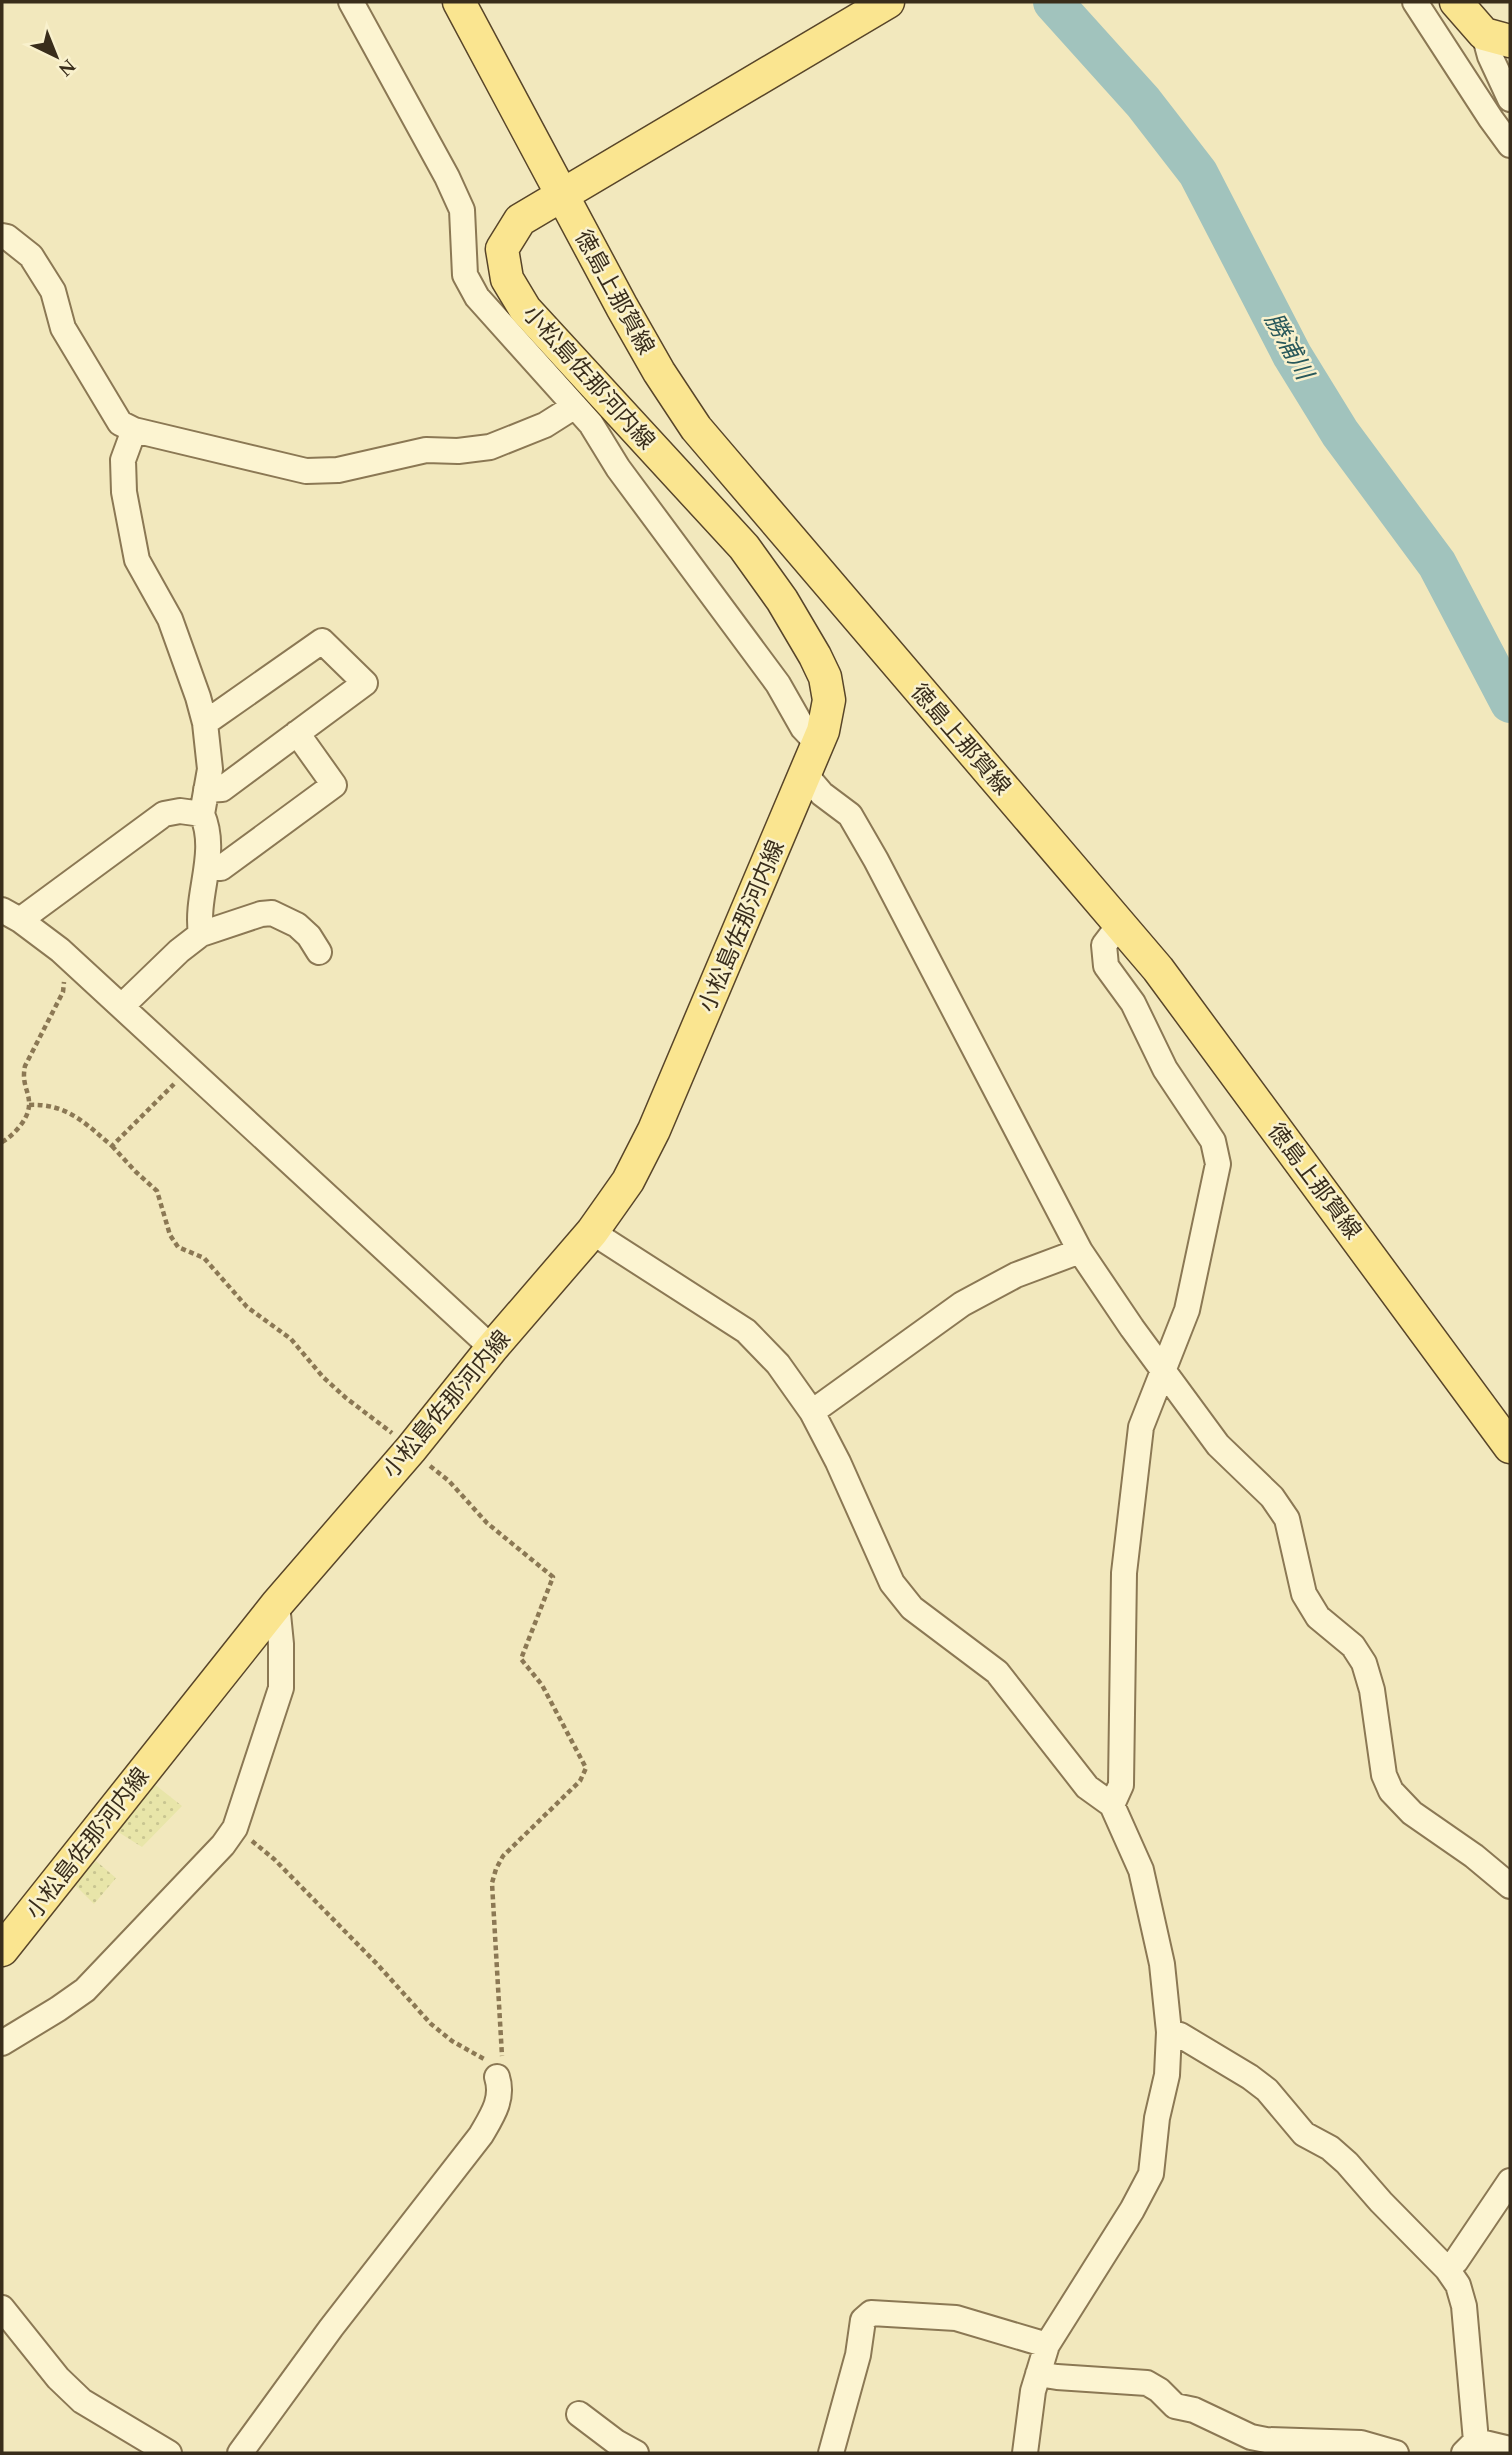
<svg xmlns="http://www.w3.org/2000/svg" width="1512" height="2455" font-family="Spectral,'Noto Sans JP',serif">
<defs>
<pattern id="farmland-dots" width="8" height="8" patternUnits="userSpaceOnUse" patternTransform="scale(1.75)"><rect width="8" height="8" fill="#e8e5a9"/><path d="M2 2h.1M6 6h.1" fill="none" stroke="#c8c591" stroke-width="1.8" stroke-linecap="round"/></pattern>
</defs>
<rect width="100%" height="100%" fill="#f2e8bd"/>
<!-- farmland -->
<path fill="url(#farmland-dots)" d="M144,1776l38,30 -40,41 -35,-22z
M96,1861l20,17 -22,26 -21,-21z"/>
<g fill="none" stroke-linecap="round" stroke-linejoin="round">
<!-- river -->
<path stroke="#a1c3bd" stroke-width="40" d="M1053,2l90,100 55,71 94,182 48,78 97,131 73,139"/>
<!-- minor casing -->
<g stroke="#8b7854" stroke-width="28">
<path id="minor" d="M351,2l96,175 15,33 3,65 12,22 114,127 27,44 160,216 25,44 15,16
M1415,2l76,117 19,26
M1484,34l6,22 20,43
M2,236l5,1 24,19 22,35 10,37 57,95 14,7 172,41 32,-1 88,-20 32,1 32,-4 55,-22 30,-19
M134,430l-11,30 1,32 13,68 33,59 28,78 7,26 5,46 -8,45
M205,723l117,-82 43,42 -143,106 -16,1
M805,774l17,20 28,21 26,45 204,391 52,77 86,117 54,52 15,22 17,75 14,23 35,29 11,17 8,27 12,85 7,16 21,22 62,43 36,30
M207,868h14l113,-83 -37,-52
M2,910l18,10 40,30 432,398
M20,920l144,-106 16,-3 22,3c17,39 -7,80 -1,120
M122,1006l57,-55 22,-17 60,-20 11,-1 25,12 12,11 10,16
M592,1232l154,99 32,33 34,48 26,50 54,121 20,25 85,64 90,115 25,18 29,65 21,94 7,68 -2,43 -10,43 -6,56 -19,36 -85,135 -14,46 -8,62
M812,1412l150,-108 54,-29 64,-24
M1112,1805l9,-20 3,-212 17,-146 46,-117 31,-146 -5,-23 -48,-72 -32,-66 -27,-37 -2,-21 16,-21
M1169,2032l11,3 70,42 17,13 37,44 26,14 17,15 34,39 66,67 11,16 6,21 12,135
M2,2043l56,-34 27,-19 138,-145 12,-17 46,-140v-44l-4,-40
M1447,2269l9,-8 54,-80
M2,2308l56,70 24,23 87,52
M1038,2374l19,3 90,6 12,7 16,16 19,4 57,27 15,3 95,3 35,10
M579,2414l37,28 20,11
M240,2453l91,-125 150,-193c11,-19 23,-36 16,-58
M831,2453l27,-98 5,-35 8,-7 85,5 91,27
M1464,2453l12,-12 34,8"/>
</g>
<!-- major casing -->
<g stroke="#584529" stroke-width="35">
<path id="major" d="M459,2l163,305 37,65 37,56 462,541 352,478
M1456,2l28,32 26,7
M2,1950l275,-346 134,-155 81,-101 100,-116 36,-51 26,-51 169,-399 6,-31 -4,-23 -10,-21 -33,-56 -38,-53 -219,-238 -18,-30 -5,-30 18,-29 368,-218"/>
</g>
<!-- path -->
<path stroke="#8b7854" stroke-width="4.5" stroke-dasharray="5 3.5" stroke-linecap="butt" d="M29,1105c38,-2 57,19 83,41l62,-62
M2,1142c11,-6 26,-22 27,-36 1,-15 -8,-21 -4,-40l38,-74 1,-10
M112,1146l24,26 21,19 13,44 8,12 26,11 43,49 44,32 32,38 23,21 46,35
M430,1466l19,15 38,42 66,54 -32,82 21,26 44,83 -6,13 -77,75 -7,13 -4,14 10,173
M252,1841l22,18 104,106 53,59 21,17 32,18"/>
<!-- minor -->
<use href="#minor" stroke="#fcf4d1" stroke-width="24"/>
<!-- major -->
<use href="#major" stroke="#fae590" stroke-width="32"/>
</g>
<g text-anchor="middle" stroke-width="5" stroke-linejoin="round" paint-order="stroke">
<!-- street labels -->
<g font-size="23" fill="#392d1b" stroke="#f9f1cd">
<text transform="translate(615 292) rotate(61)" y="8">徳島上那賀線</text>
<text transform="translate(589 377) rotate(48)" y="8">小松島佐那河内線</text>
<text transform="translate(961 739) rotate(49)" y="8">徳島上那賀線</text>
<text transform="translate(741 926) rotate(-67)" y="8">小松島佐那河内線</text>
<text transform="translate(1315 1181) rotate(53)" y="8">徳島上那賀線</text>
<text transform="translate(446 1404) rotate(-50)" y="8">小松島佐那河内線</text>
<text transform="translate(87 1843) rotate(-52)" y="8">小松島佐那河内線</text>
</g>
<!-- water labels -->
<g font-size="24" font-style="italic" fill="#28585b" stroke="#f9f1cd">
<text transform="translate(1289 346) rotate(61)" y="8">勝浦川</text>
</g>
</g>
<!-- border -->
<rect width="1512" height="2455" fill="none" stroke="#392d1b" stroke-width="7"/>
<!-- north arrow -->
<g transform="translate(56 56) rotate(137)" stroke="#f9f1cd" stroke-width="5" paint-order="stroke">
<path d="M0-5L12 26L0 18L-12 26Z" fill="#392d1b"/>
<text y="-10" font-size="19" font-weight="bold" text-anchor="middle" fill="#392d1b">N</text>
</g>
</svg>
